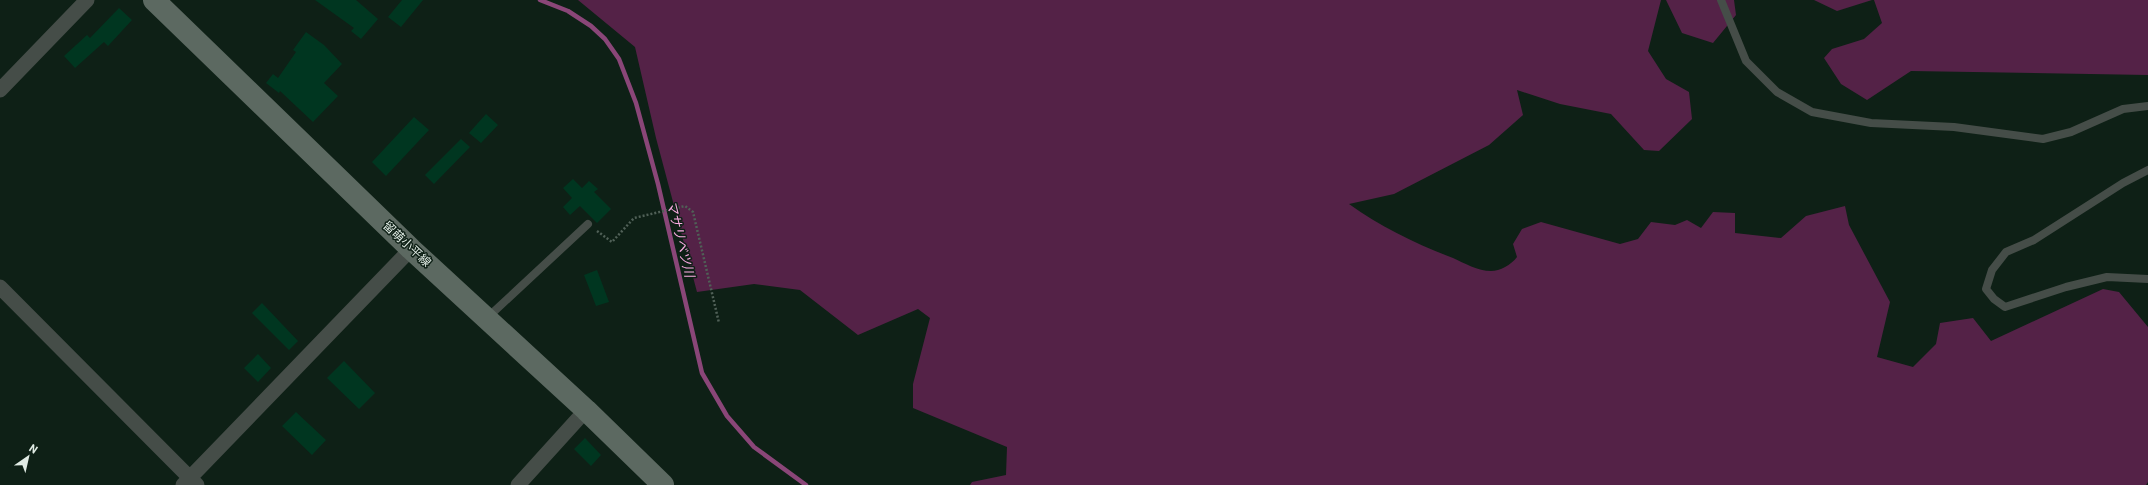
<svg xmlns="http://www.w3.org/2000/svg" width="2148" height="485" font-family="Barlow,'Noto Sans JP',sans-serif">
<rect width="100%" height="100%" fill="#0e2016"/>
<!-- green -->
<path fill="#542247" d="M578,0h1083l-13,51 18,28 23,13 3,27 -33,32 -15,-1 -33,-36 -51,-10 -43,-14 6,25 -34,30 -95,49 -45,10c32,23 67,40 104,54 11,5 25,13 38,13 9,0 20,-6 26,-14l-4,-13 9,-15 19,-7 79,22 18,-5 13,-17 24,3 12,-5 14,8 12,-16 22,1v20l46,5 25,-22 39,-10 4,19 41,77 -13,55 36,10 23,-23 4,-21 33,-5 18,23 112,-52 16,3 29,35v155l-2,3h-1176l2,-3 34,-7 1,-28 -94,-39v-24l17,-66 -12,-9 -60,26 -58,-45 -46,-6 -57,8 -41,-154 -21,-91z
M1666,0h68l2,15 -23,28 -31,-10z
M1814,0h58l-35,11z
M1874,0h274v75l-237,-4 -44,29 -26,-16 -17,-26 8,-9 32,-10 18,-16z"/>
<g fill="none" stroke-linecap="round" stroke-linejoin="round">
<!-- stream -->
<path stroke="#8a4678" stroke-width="4.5" d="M540,0l28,11 23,15 14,13 14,20 17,44 22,81 44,189 25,43 27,31 52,38"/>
</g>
<!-- building -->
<path fill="#003620" d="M315,0h41l22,19 -17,20 -10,-8 3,-3z
M402,0h21l-22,27 -13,-10z
M119,8l13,12 -24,26 -4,-4 -29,26 -11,-12 23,-21 3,3z
M306,32l18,13 18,19 -18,19 14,13 -25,26 -33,-31 -1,2 -13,-10 7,-9 5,4 18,-26 -3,-2z
M486,114l12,11 -17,18 -12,-10z
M414,117l15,13 -43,46 -14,-14z
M461,139l9,8 -36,37 -9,-9z
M573,179l9,9 7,-7 9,8 -4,3 17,17 -14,14 -17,-17 -10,9 -7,-8 9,-9 -9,-10z
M597,270l12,32 -13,4 -12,-31z
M262,303l36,38 -9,9 -37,-37z
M258,354l13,14 -13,14 -14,-14z
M344,361l31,32 -16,16 -32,-31z
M296,412l30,28 -14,15 -30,-29z
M585,438l16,17 -10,11 -17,-17z"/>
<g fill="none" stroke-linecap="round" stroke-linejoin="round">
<!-- path -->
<path stroke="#506057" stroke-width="2.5" stroke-dasharray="2 2" stroke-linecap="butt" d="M597,231l15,11 22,-24 51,-12 8,6 26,111"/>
<!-- service -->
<path stroke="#454d48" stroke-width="8" d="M1721,0l25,61 31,31 35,20 59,11 83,4 89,12 28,-7 52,-23 25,-3
M2148,170l-25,13 -89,57 -28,12 -14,18 -6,19 8,10 11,8 61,-20 41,-10 41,2
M487,318l101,-94"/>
<!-- minor -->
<path stroke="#454d48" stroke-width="15" d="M0,90l87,-90
M0,287l197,198
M183,485l228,-236
M518,485l68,-75"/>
<!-- secondary -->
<path stroke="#5c6961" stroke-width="22" d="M154,0l257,249 175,161 77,75"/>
</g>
<g text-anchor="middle" stroke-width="3" stroke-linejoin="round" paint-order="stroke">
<!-- street labels -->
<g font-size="12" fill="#e0ebe4" stroke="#0e2016">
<text transform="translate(407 244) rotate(43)" y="4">留萌小平線</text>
</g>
<!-- water labels -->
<g font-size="13" font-style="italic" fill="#f8aae0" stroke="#0e2016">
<text transform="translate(681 239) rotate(76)" y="5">マサリベツ川</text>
</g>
</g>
<!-- north arrow -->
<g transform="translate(28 457) rotate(34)" stroke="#0e2016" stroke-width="3" paint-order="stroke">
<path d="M0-3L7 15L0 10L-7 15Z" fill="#e0ebe4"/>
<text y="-6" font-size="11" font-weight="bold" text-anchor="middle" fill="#e0ebe4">N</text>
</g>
</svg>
